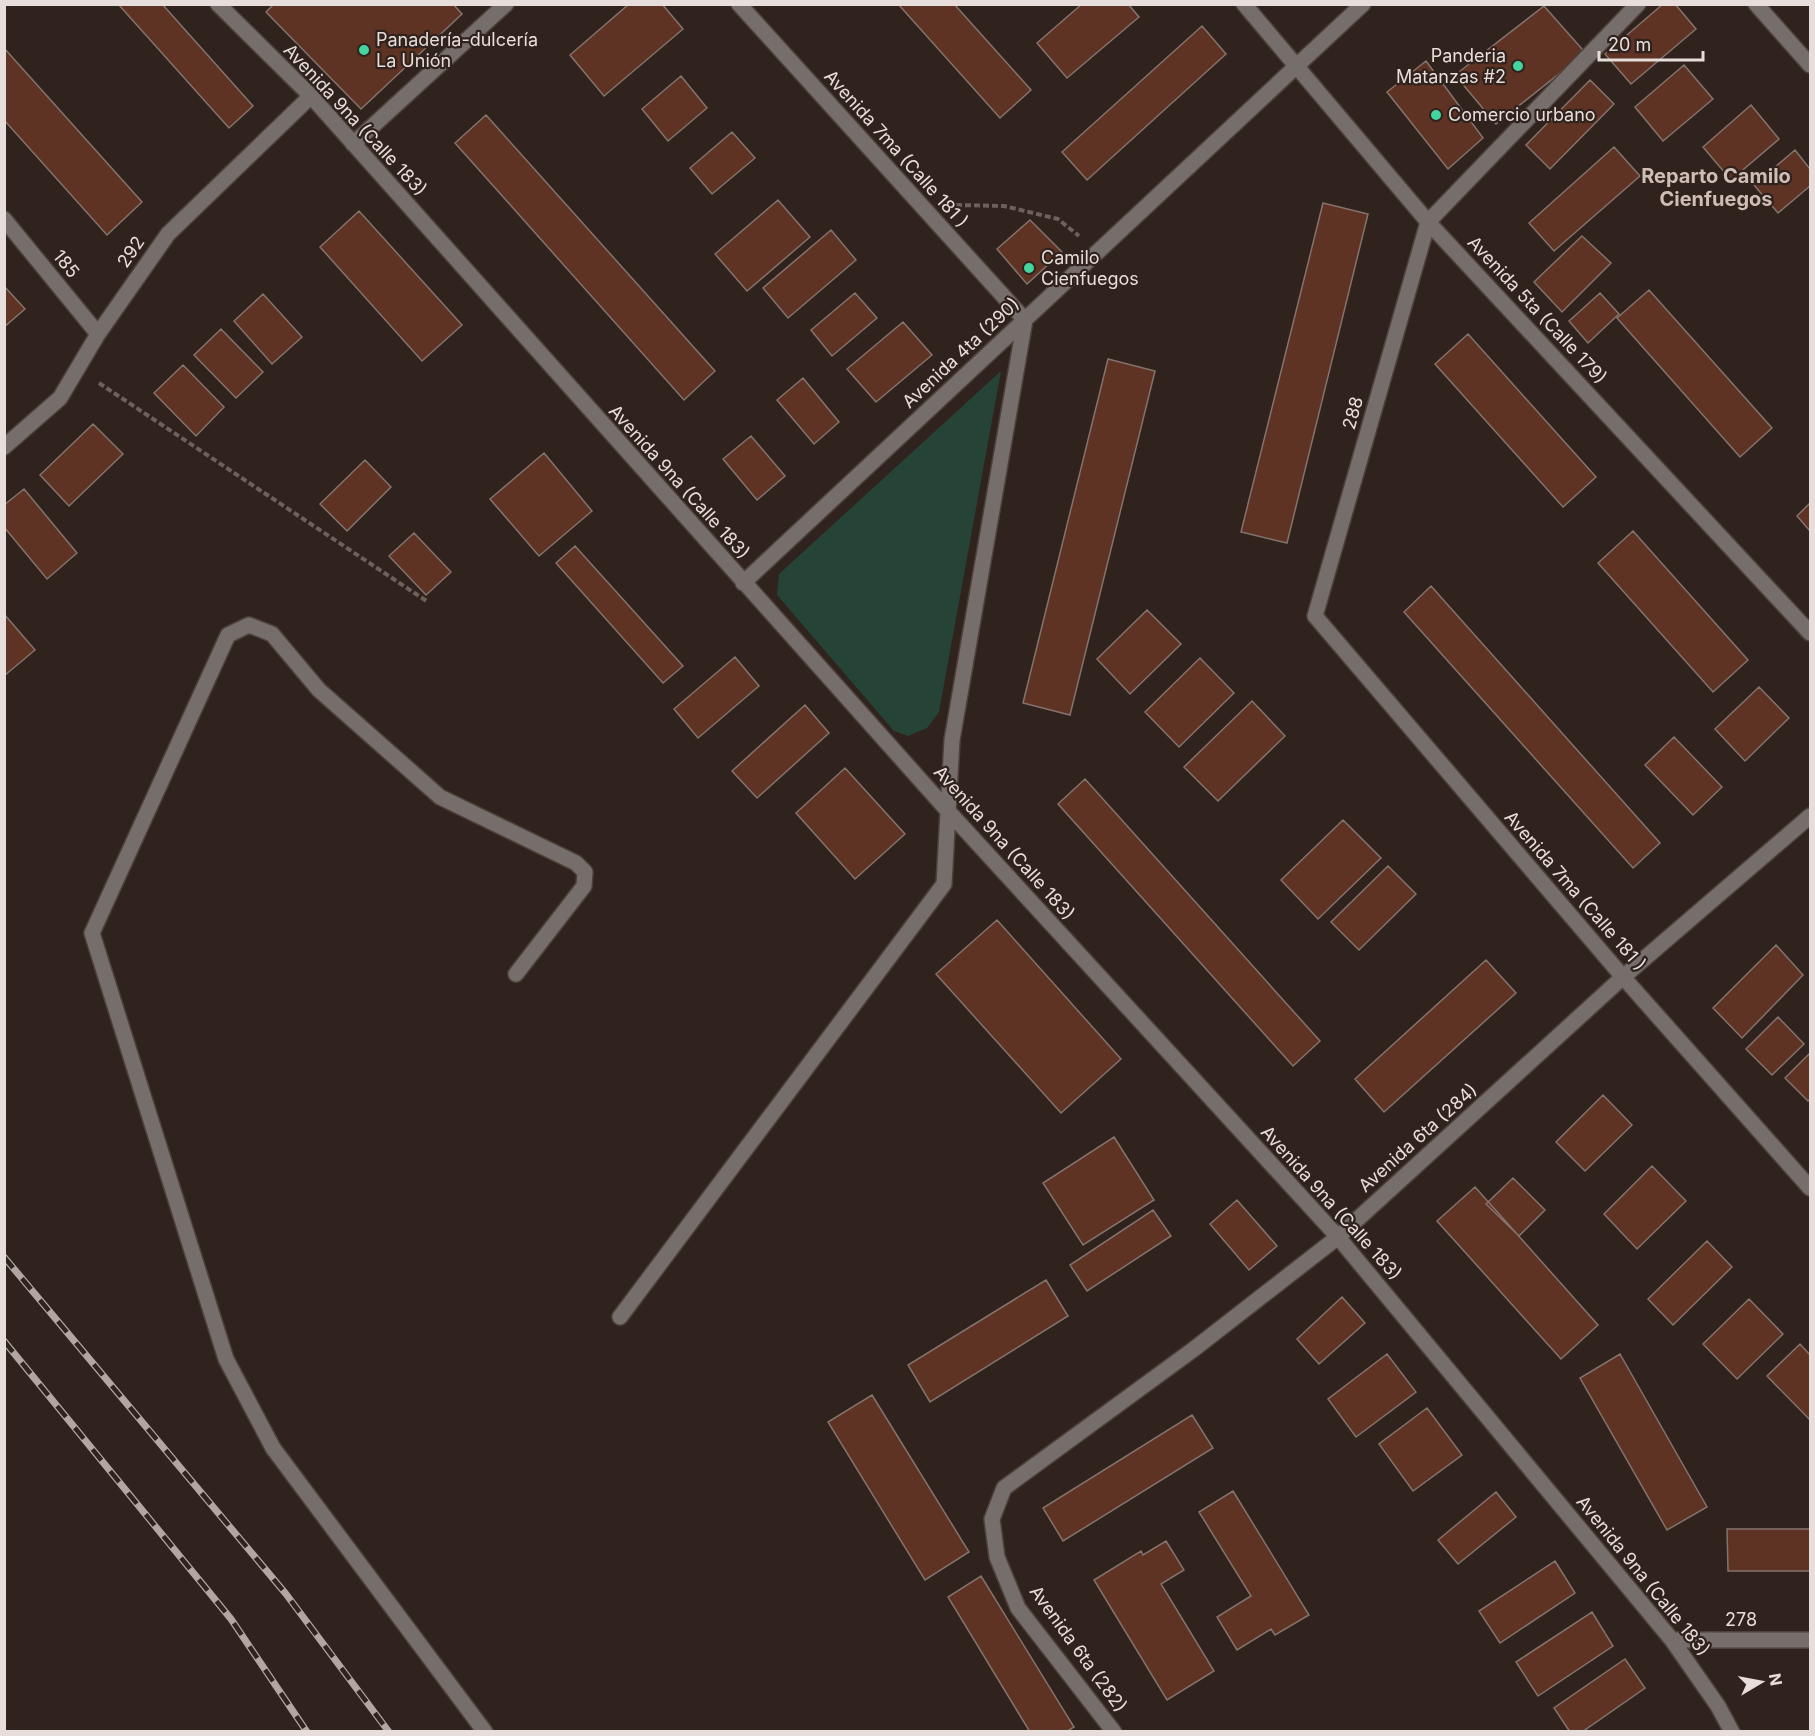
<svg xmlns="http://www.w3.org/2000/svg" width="1815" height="1736" font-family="Inter,sans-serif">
<rect width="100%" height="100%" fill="#30221d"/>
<!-- green -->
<path fill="#254437" d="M1001,371l-62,341 -12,16 -19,8 -14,-5 -117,-136 2,-21z"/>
<!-- building -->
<path fill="#5f3324" stroke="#84736d" stroke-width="1.5" d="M118,4h44l91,102 -24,22z
M274,4h179l9,10 -101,95 -95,-97z
M629,4h33l21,25 -79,67 -34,-41z
M898,4h56l77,86 -31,28z
M1082,4h46l11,13 -72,61 -30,-35z
M1663,4h12l21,25 -65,55 -26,-30z
M1544,6l38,43 -2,8 -84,67 -41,-49z
M1202,26l24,28 -139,126 -25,-28z
M4,48l138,154 -35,33 -103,-115z
M1426,61l57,77 -35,31 -61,-77z
M1684,65l29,34 -50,42 -28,-34z
M681,76l26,32 -39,33 -26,-32z
M1590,80l24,24 -64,65 -24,-24z
M1751,105l28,34 -48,41 -28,-33z
M486,115l229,256 -31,29 -229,-257z
M732,132l23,26 -43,36 -22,-26z
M1614,147l26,29 -86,75 -25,-28z
M1795,150l15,19v17l-32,27 -24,-28z
M778,200l32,37 -63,54 -32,-37z
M1323,203l45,11 -81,329 -46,-11z
M359,211l103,114 -40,36 -102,-114z
M1030,220l32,32 -35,32 -30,-35z
M831,230l25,30 -68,58 -25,-30z
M1582,236l29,27 -49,49 -28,-30z
M4,286l21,23 -21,18z
M1649,290l123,138 -32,29 -123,-139z
M855,293l22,25 -45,38 -21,-26z
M1600,293l19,21 -31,29 -19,-22z
M263,294l39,43 -30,27 -38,-43z
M903,322l29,33 -56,47 -29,-33z
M221,329l42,43 -27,26 -42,-43z
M1468,334l128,143 -33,30 -128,-143z
M1108,359l47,12 -85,344 -47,-12z
M183,365l41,42 -28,29 -42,-43z
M803,378l36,44 -25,22 -37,-44z
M93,424l30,30 -54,52 -29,-31z
M751,436l34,40 -28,24 -34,-41z
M544,453l48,58 -53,45 -49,-57z
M365,460l26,27 -44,44 -27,-27z
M24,489l53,64 -30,26 -43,-52v-22z
M1810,503v28l-13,-15z
M1633,531l115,129 -35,32 -115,-129z
M414,533l37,39 -25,23 -37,-39z
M575,546l108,120 -20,17 -107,-120z
M1431,586l229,257 -27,25 -229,-256z
M1147,610l34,34 -51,50 -33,-35z
M4,614l31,36 -31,26z
M735,657l24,29 -61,52 -24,-29z
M1200,658l34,35 -55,54 -34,-35z
M1759,687l30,31 -44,43 -30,-32z
M1252,701l33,35 -67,65 -34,-34z
M805,705l24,28 -72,65 -25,-27z
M1674,737l48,50 -29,28 -48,-50z
M845,768l60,66 -50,45 -59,-66z
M1085,779l235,262 -27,25 -235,-262z
M1343,820l38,38 -63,61 -37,-39z
M1388,866l28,28 -57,56 -28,-28z
M997,920l124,139 -60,54 -125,-139z
M1776,945l27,30 -61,63 -29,-30z
M1486,960l30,33 -132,119 -29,-33z
M1778,1017l26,27 -32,31 -26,-26z
M1810,1053v46l-2,2 -23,-23z
M1603,1095l29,30 -47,46 -29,-29z
M1114,1137l40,63 -71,45 -40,-62z
M1652,1166l34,35 -49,48 -33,-35z
M1513,1178l32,32 -26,26 -33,-32z
M1475,1187l123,138 -37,34 -124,-138z
M1237,1200l40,46 -28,24 -39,-46z
M1153,1210l18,26 -84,55 -17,-26z
M1707,1241l25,26 -59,58 -25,-26z
M1046,1280l22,36 -138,86 -22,-37z
M1342,1297l23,26 -46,41 -22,-25z
M1749,1299l34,35 -46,45 -34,-35z
M1800,1344l10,11v65l-43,-44z
M1387,1354l29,38 -60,45 -28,-38z
M1620,1354l87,153 -40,23 -87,-152z
M872,1395l97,157 -44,28 -97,-158z
M1427,1408l35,47 -49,36 -34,-47z
M1192,1415l21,33 -150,93 -20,-33z
M1233,1491l76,124 -34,20 -4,-6 -34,21 -20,-33 34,-21 -52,-84z
M1496,1492l20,25 -58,47 -20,-24z
M1727,1529h83v42h-82z
M1166,1541l18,29 -23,14 53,87 -47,29 -73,-120 47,-29 2,4z
M1555,1561l20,32 -75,50 -21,-32z
M981,1576l93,151 -8,5h-36l-82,-135z
M1592,1612l21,34 -75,50 -22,-34z
M1625,1659l20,29 -63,44h-12l-16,-24z"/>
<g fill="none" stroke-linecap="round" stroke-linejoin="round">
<!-- minor casing -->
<g stroke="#4d403b" stroke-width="18">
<path id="minor" d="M218,4l93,92 637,715 390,426 334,403 46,66 14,26
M1244,4l184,218 382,411
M1638,4l-210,218 -113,394 308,361 187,211
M1756,4l54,61
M353,144l153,-140
M4,219l94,115
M4,447l56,-49 38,-64 70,-100 143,-138
M743,583l620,-579
M620,1317l324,-433 8,-144 73,-420 -286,-316
M1672,1640h138
M485,1732l-212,-284 -47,-89 -134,-426 136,-298 21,-10 23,9 47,56 121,107 136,66 9,9 -1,14 -68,88
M1114,1732l-96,-124 -21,-51 -5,-38 12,-31 190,-139 144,-112 285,-260 187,-161"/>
</g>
<!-- path -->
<path stroke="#6d615c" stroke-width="4" stroke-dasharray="6 3" stroke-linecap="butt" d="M956,205l48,1 54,13 21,17
M99,383l329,219"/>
<!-- minor -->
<use href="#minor" stroke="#766e6b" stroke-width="15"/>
<!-- rail casing -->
<g stroke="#b1a6a2" stroke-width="7">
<path id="rail" d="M4,1257l282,337 103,138
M4,1341l227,278 76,113"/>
</g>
<!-- rail -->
<use href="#rail" stroke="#30221d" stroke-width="4.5" stroke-dasharray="14" stroke-linecap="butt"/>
</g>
<!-- markers -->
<g fill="#44d49f" stroke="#30221d" stroke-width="2">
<circle cx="364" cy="50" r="6"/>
<circle cx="1518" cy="66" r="6"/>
<circle cx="1436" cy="115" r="6"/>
<circle cx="1029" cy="268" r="6"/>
</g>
<g text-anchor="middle" stroke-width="4.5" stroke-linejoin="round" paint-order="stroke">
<!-- poi labels -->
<g font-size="18" fill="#e7ddda" stroke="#30221d" text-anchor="start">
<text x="376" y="46">Panadería-dulcería<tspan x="376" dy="21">La Unión</tspan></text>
<text x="1506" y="62" text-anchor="end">Panderia<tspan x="1506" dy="21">Matanzas #2</tspan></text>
<text x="1448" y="121">Comercio urbano</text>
<text x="1041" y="264">Camilo<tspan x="1041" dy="21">Cienfuegos</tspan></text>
</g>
<!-- street labels -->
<g font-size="18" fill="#e7ddda" stroke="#30221d">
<text transform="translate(355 120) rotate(47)" y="6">Avenida 9na (Calle 183)</text>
<text transform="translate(896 149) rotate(48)" y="6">Avenida 7ma (Calle 181 )</text>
<text transform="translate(131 252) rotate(-55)" y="6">292</text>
<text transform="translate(66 264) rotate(51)" y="6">185</text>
<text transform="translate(1537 310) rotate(47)" y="6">Avenida 5ta (Calle 179)</text>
<text transform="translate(961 353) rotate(-43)" y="6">Avenida 4ta (290)</text>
<text transform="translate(1353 413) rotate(-74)" y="6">288</text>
<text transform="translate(679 482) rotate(48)" y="6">Avenida 9na (Calle 183)</text>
<text transform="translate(1004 843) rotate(48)" y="6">Avenida 9na (Calle 183)</text>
<text transform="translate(1575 891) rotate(49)" y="6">Avenida 7ma (Calle 181 )</text>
<text transform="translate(1418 1138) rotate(-42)" y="6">Avenida 6ta (284)</text>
<text transform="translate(1331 1203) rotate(48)" y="6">Avenida 9na (Calle 183)</text>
<text transform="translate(1643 1576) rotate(51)" y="6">Avenida 9na (Calle 183)</text>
<text x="1741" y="1626">278</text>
<text transform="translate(1078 1649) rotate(54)" y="6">Avenida 6ta (282)</text>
</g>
<!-- neighbourhood labels -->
<g font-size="20" font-weight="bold" fill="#d0bdb7" stroke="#30221d">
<text x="1716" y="183">Reparto Camilo<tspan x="1716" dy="23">Cienfuegos</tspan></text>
</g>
</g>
<!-- border -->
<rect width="1815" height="1736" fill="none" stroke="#e7ddda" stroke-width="12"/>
<!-- north arrow -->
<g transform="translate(1761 1682) rotate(80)" stroke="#30221d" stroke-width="4.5" paint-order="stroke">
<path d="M0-4.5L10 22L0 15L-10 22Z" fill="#e7ddda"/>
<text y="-9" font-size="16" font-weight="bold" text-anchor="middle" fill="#e7ddda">N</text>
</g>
<!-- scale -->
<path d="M1599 51v9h104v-9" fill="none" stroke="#e7ddda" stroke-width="3"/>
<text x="1608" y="51" font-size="18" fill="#e7ddda" stroke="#30221d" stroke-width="4.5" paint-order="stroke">20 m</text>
</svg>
